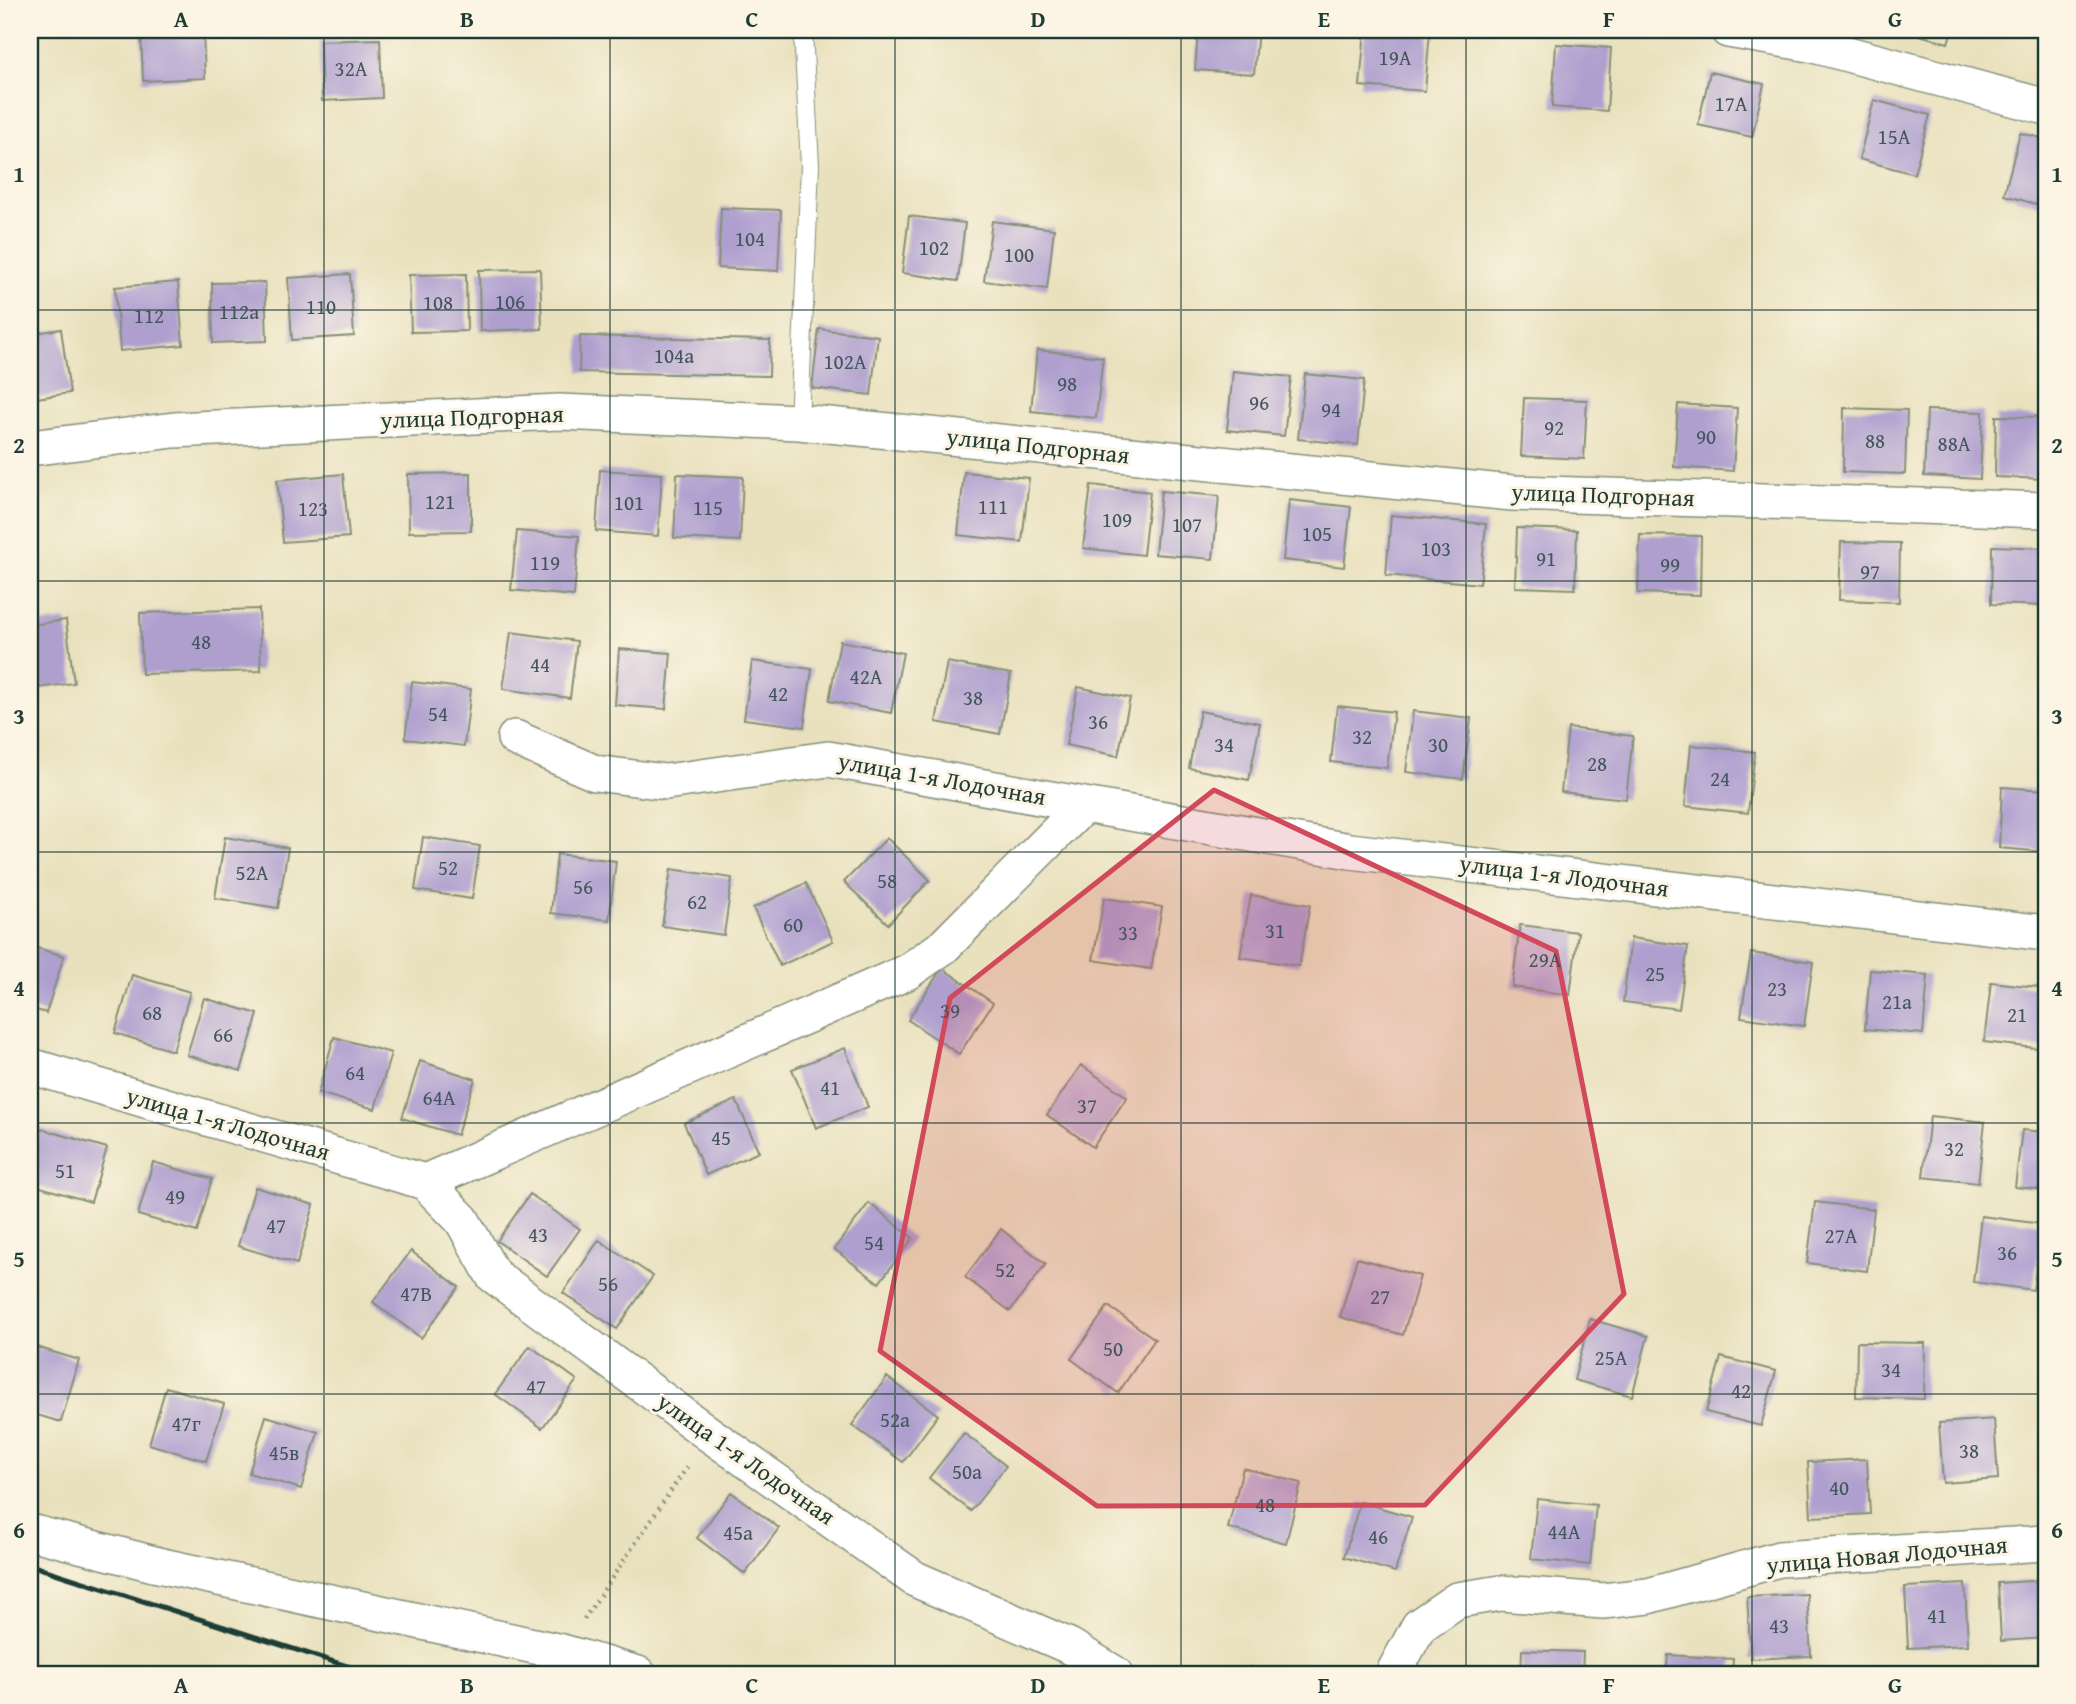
<svg xmlns="http://www.w3.org/2000/svg" width="2076" height="1704" font-family="'Gentium Book Plus',serif">
<rect width="100%" height="100%" fill="#fcf5e5"/>
<filter id="ink" filterUnits="userSpaceOnUse"><feTurbulence type="fractalNoise" baseFrequency=".0143" numOctaves="2"/><feDisplacementMap in="SourceGraphic" scale="14" xChannelSelector="R" yChannelSelector="G"/><feConvolveMatrix kernelMatrix="1 2 1 2 8 2 1 2 1" color-interpolation-filters="sRGB"/></filter>
<filter id="wash" filterUnits="userSpaceOnUse"><feTurbulence type="fractalNoise" baseFrequency=".00686" numOctaves="4" result="noise"/><feDisplacementMap in="SourceGraphic" scale="28" xChannelSelector="R" yChannelSelector="G"/><feGaussianBlur stdDeviation="1.57" result="paint"/><feColorMatrix in="noise" values="0 0 0 0 0 0 0 0 0 0 0 0 0 0 0 0 0 1.4 0 .05"/><feComposite in="paint" operator="in"/></filter>
<g filter="url(#wash)">
<rect width="100%" height="100%" fill="#e9e1bd"/>
<g id="blocks">
<!-- building -->
<path fill="#ae9fcf" d="M141,30h62l2,48 -62,3z
M839,30h38l-1,7z
M1198,30h60l-4,44 -59,-4z
M1365,30h65l-5,61 -65,-5z
M1901,30h51l-4,13z
M380,39l2,59 -60,3 -2,-60z
M1556,44l55,4 -4,63 -55,-4z
M1710,72l54,12 -12,53 -54,-12z
M1874,100l56,15 -16,59 -55,-15z
M2020,133l26,6v68l-42,-12z
M721,208l60,2 -3,61 -60,-3z
M909,216l56,7 -7,58 -56,-8z
M992,221l62,8 -7,60 -63,-8z
M540,269l2,60 -62,2 -1,-61z
M350,274l4,62 -62,4 -4,-62z
M466,274l1,57 -56,1 -2,-57z
M178,282l5,63 -63,6 -5,-64z
M265,282l2,59 -54,2 -1,-60z
M61,329l9,64 -40,6v-65z
M819,329l59,7 -7,59 -59,-7z
M580,336l190,4 -1,36 -190,-4z
M1037,350l66,7 -7,61 -65,-7z
M1233,371l58,6 -7,59 -57,-6z
M1305,374l59,6 -6,65 -60,-6z
M1524,398l63,2 -3,59 -63,-3z
M1678,404l59,4 -4,63 -59,-4z
M1844,408l63,2 -2,64 -62,-2z
M1927,410l56,2 -3,67 -56,-3z
M1996,416l50,1v62l-51,-2z
M600,470l62,4 -4,62 -62,-5z
M964,472l65,6 -7,64 -64,-7z
M471,473v58l-62,1 -1,-58z
M343,474l6,63 -66,5 -6,-62z
M677,474l66,3 -3,64 -66,-3z
M1091,485l59,7 -7,63 -60,-7z
M1161,491l58,5 -6,63 -58,-5z
M1289,500l62,7 -7,60 -61,-7z
M1391,515l95,9 -6,60 -94,-9z
M1517,528l60,2 -2,59 -60,-2z
M517,531l62,5 -5,60 -63,-6z
M1640,535l61,1 -1,59 -62,-2z
M1841,542l59,1 -1,59 -60,-2z
M1992,546l54,2v58l-55,-2z
M259,609l2,62 -119,3 -2,-61z
M66,620l8,63 -44,6v-64z
M511,632l66,9 -7,57 -67,-9z
M840,641l63,12 -12,60 -62,-12z
M619,649l52,4 -5,56 -51,-4z
M752,661l60,8 -8,58 -60,-8z
M947,662l64,12 -11,60 -64,-12z
M412,682l59,7 -7,57 -59,-7z
M1078,687l52,11 -12,58 -52,-11z
M1337,706l57,6 -7,56 -56,-6z
M1200,711l60,12 -11,57 -60,-12z
M1413,711l58,7 -8,61 -57,-7z
M1568,728l65,8 -7,63 -65,-7z
M1691,745l64,7 -7,61 -63,-7z
M2002,787l44,3v62l-47,-4z
M225,837l63,11 -10,60 -63,-10z
M423,837l57,9 -8,53 -57,-9z
M887,838l43,42 -42,44 -44,-42z
M557,854l59,7 -7,59 -58,-7z
M671,869l61,9 -8,57 -62,-9z
M806,883l27,58 -53,25 -27,-58z
M1251,895l59,10 -11,61 -59,-9z
M1104,898l58,9 -11,62 -58,-9z
M1520,925l58,7 -8,63 -58,-8z
M1631,938l57,8 -9,63 -56,-7z
M30,946l34,10 -18,57 -16,-5z
M1751,953l62,9 -9,64 -63,-9z
M942,968l51,35 -34,51 -51,-34z
M1870,970l58,5 -5,59 -58,-5z
M132,975l58,17 -17,59 -58,-18z
M1991,982l55,6 -1,61 -61,-7z
M204,998l54,16 -17,57 -54,-16z
M334,1037l57,16 -16,56 -57,-16z
M845,1048l23,59 -52,21 -24,-59z
M420,1061l55,18 -18,56 -55,-17z
M1081,1065l46,32 -34,50 -46,-32z
M736,1100l23,52 -53,23 -22,-52z
M1930,1116l55,6 -7,61 -55,-6z
M38,1128l69,20 -16,54 -61,-18v-26z
M2022,1130l24,2v58l-31,-3z
M153,1162l59,17 -15,53 -59,-17z
M255,1187l59,18 -17,59 -59,-18z
M530,1194l50,35 -33,47 -50,-35z
M1815,1202l59,7 -7,62 -60,-8z
M869,1203l44,35 -34,45 -45,-34z
M1981,1216l61,8 -9,66 -60,-8z
M1001,1229l45,35 -36,47 -45,-34z
M599,1240l54,36 -36,53 -54,-36z
M411,1251l48,36 -38,51 -48,-36z
M1357,1258l63,18 -17,59 -63,-18z
M1108,1306l47,33 -37,54 -47,-34z
M1590,1319l58,17 -16,60 -58,-16z
M1857,1342l68,1 -1,56 -68,-2z
M30,1345l49,15 -18,62 -31,-9z
M530,1346l47,34 -35,48 -47,-34z
M1721,1357l55,14 -15,55 -55,-14z
M887,1377l51,38 -35,47 -51,-37z
M166,1387l58,17 -18,57 -57,-17z
M266,1416l52,16 -17,57 -52,-16z
M1994,1419l4,60 -55,4 -4,-60z
M964,1433l42,33 -35,45 -42,-33z
M1867,1459l3,55 -59,3 -3,-55z
M1243,1468l58,15 -15,60 -58,-15z
M731,1492l48,36 -34,46 -48,-36z
M1537,1499l59,6 -6,60 -59,-6z
M1360,1502l52,15 -17,55 -51,-15z
M2046,1580v58l-45,3 -3,-58z
M1965,1584l3,61 -60,3 -3,-61z
M1807,1594l4,62 -60,3 -4,-62z
M1522,1650l61,2 -1,22h-61z
M1668,1655l65,4 -1,15h-66z
M1251,1667l22,6v1h-24z"/>
</g>
</g>
<g filter="url(#ink)">
<use href="#blocks" fill-opacity="0" stroke="#848f78" stroke-width="2"/>
<g fill="none" stroke-linecap="round" stroke-linejoin="round">
<!-- service casing -->
<g stroke="#848f78" stroke-width="20">
<path id="service" d="M799,422l11,-256 -7,-136"/>
</g>
<!-- minor casing -->
<g stroke="#848f78" stroke-width="38">
<path id="minor" d="M1728,30l82,14 236,63
M30,448l144,-18 385,-18 240,10 713,71 534,17
M515,738l80,35 71,9 162,-23 256,46
M30,1066l395,116 37,38 31,55 216,159 206,145 154,67 46,28
M425,1182l482,-210 36,-25 141,-142 266,46 696,82
M30,1532l128,33 404,87 76,22
M1393,1674l26,-48 38,-26 44,-7 102,8 45,-5 131,-37 267,-16"/>
</g>
<!-- path -->
<path stroke="#848f78" stroke-width="4.5" stroke-dasharray="2 5" stroke-linecap="butt" d="M584,1619l105,-155"/>
<!-- service -->
<use href="#service" stroke="#fff" stroke-width="18"/>
<!-- minor -->
<use href="#minor" stroke="#fff" stroke-width="35"/>
<!-- rail -->
<path stroke="#1f3d34" stroke-width="5" d="M30,1565l342,109"/>
</g>
</g>
<!-- marked area -->
<path fill="#d1495b" fill-opacity="0.2" stroke="#d1495b" stroke-width="5" stroke-linejoin="round" d="M1214,790l342,161 68,343 -199,211 -328,1 -217,-155 70,-353z"/>
<!-- grid -->
<path fill="none" stroke="#1f3d34" stroke-width="2" stroke-opacity="0.55" d="M324,30v1644M610,30v1644M895,30v1644M1181,30v1644M1466,30v1644M1752,30v1644M30,310h2016M30,581h2016M30,852h2016M30,1123h2016M30,1394h2016"/>
<g text-anchor="middle" stroke-width="6" stroke-linejoin="round" paint-order="stroke">
<!-- number labels -->
<g font-size="21" fill="#43565b">
<text x="1395" y="65">19A</text>
<text x="351" y="76">32А</text>
<text x="1731" y="111">17А</text>
<text x="1894" y="144">15А</text>
<text x="750" y="246">104</text>
<text x="934" y="255">102</text>
<text x="1019" y="262">100</text>
<text x="510" y="309">106</text>
<text x="438" y="310">108</text>
<text x="321" y="314">110</text>
<text x="239" y="319">112а</text>
<text x="149" y="323">112</text>
<text x="674" y="363">104а</text>
<text x="845" y="369">102А</text>
<text x="1067" y="391">98</text>
<text x="1259" y="410">96</text>
<text x="1331" y="417">94</text>
<text x="1554" y="435">92</text>
<text x="1706" y="444">90</text>
<text x="1875" y="448">88</text>
<text x="1954" y="451">88А</text>
<text x="440" y="509">121</text>
<text x="629" y="510">101</text>
<text x="993" y="514">111</text>
<text x="708" y="515">115</text>
<text x="313" y="516">123</text>
<text x="1117" y="527">109</text>
<text x="1187" y="532">107</text>
<text x="1317" y="541">105</text>
<text x="1436" y="556">103</text>
<text x="1546" y="566">91</text>
<text x="545" y="570">119</text>
<text x="1670" y="572">99</text>
<text x="1870" y="579">97</text>
<text x="201" y="649">48</text>
<text x="540" y="672">44</text>
<text x="866" y="684">42A</text>
<text x="778" y="701">42</text>
<text x="973" y="705">38</text>
<text x="438" y="721">54</text>
<text x="1098" y="729">36</text>
<text x="1362" y="744">32</text>
<text x="1224" y="752">34</text>
<text x="1438" y="752">30</text>
<text x="1597" y="771">28</text>
<text x="1720" y="786">24</text>
<text x="448" y="875">52</text>
<text x="252" y="880">52А</text>
<text x="887" y="888">58</text>
<text x="583" y="894">56</text>
<text x="697" y="909">62</text>
<text x="793" y="932">60</text>
<text x="1275" y="938">31</text>
<text x="1128" y="940">33</text>
<text x="1545" y="967">29А</text>
<text x="1655" y="981">25</text>
<text x="1777" y="996">23</text>
<text x="1897" y="1009">21а</text>
<text x="950" y="1018">39</text>
<text x="152" y="1020">68</text>
<text x="2017" y="1022">21</text>
<text x="223" y="1042">66</text>
<text x="355" y="1080">64</text>
<text x="830" y="1095">41</text>
<text x="439" y="1105">64А</text>
<text x="1087" y="1113">37</text>
<text x="721" y="1145">45</text>
<text x="1954" y="1156">32</text>
<text x="65" y="1178">51</text>
<text x="175" y="1204">49</text>
<text x="276" y="1233">47</text>
<text x="538" y="1242">43</text>
<text x="1841" y="1243">27А</text>
<text x="874" y="1250">54</text>
<text x="2007" y="1260">36</text>
<text x="1005" y="1277">52</text>
<text x="608" y="1291">56</text>
<text x="416" y="1301">47В</text>
<text x="1380" y="1304">27</text>
<text x="1113" y="1356">50</text>
<text x="1611" y="1365">25А</text>
<text x="1891" y="1377">34</text>
<text x="536" y="1394">47</text>
<text x="1741" y="1398">42</text>
<text x="895" y="1427">52а</text>
<text x="186" y="1431">47г</text>
<text x="1969" y="1458">38</text>
<text x="284" y="1460">45в</text>
<text x="967" y="1479">50а</text>
<text x="1839" y="1495">40</text>
<text x="1265" y="1512">48</text>
<text x="1564" y="1539">44А</text>
<text x="738" y="1540">45а</text>
<text x="1378" y="1544">46</text>
<text x="1937" y="1623">41</text>
<text x="1779" y="1633">43</text>
</g>
<!-- street labels -->
<g font-size="24" fill="#1f3d34" stroke="#fcf5e5">
<text transform="translate(472 417) rotate(-2)" y="8">улица Подгорная</text>
<text transform="translate(1038 446) rotate(6)" y="8">улица Подгорная</text>
<text transform="translate(1603 495) rotate(2)" y="8">улица Подгорная</text>
<text transform="translate(942 779) rotate(10)" y="8">улица 1-я Лодочная</text>
<text transform="translate(1564 876) rotate(7)" y="8">улица 1-я Лодочная</text>
<text transform="translate(228 1124) rotate(16)" y="8">улица 1-я Лодочная</text>
<text transform="translate(746 1459) rotate(35)" y="8">улица 1-я Лодочная</text>
<text transform="translate(1887 1555) rotate(-5)" y="8">улица Новая Лодочная</text>
</g>
</g>
<!-- margin -->
<rect width="2076" height="1704" fill="none" stroke="#fcf5e5" stroke-width="77"/>
<rect x="38" y="38" width="2000" height="1628" fill="none" stroke="#1f3d34" stroke-width="2.5"/>
<g font-size="23" text-anchor="middle" font-weight="bold" fill="#1f3d34">
<text x="181" y="27">A</text>
<text x="467" y="27">B</text>
<text x="752" y="27">C</text>
<text x="1038" y="27">D</text>
<text x="1324" y="27">E</text>
<text x="1609" y="27">F</text>
<text x="1895" y="27">G</text>
<text x="19" y="182">1</text>
<text x="2057" y="182">1</text>
<text x="19" y="453">2</text>
<text x="2057" y="453">2</text>
<text x="19" y="724">3</text>
<text x="2057" y="724">3</text>
<text x="19" y="996">4</text>
<text x="2057" y="996">4</text>
<text x="19" y="1267">5</text>
<text x="2057" y="1267">5</text>
<text x="19" y="1538">6</text>
<text x="2057" y="1538">6</text>
<text x="181" y="1693">A</text>
<text x="467" y="1693">B</text>
<text x="752" y="1693">C</text>
<text x="1038" y="1693">D</text>
<text x="1324" y="1693">E</text>
<text x="1609" y="1693">F</text>
<text x="1895" y="1693">G</text>
</g>
</svg>
